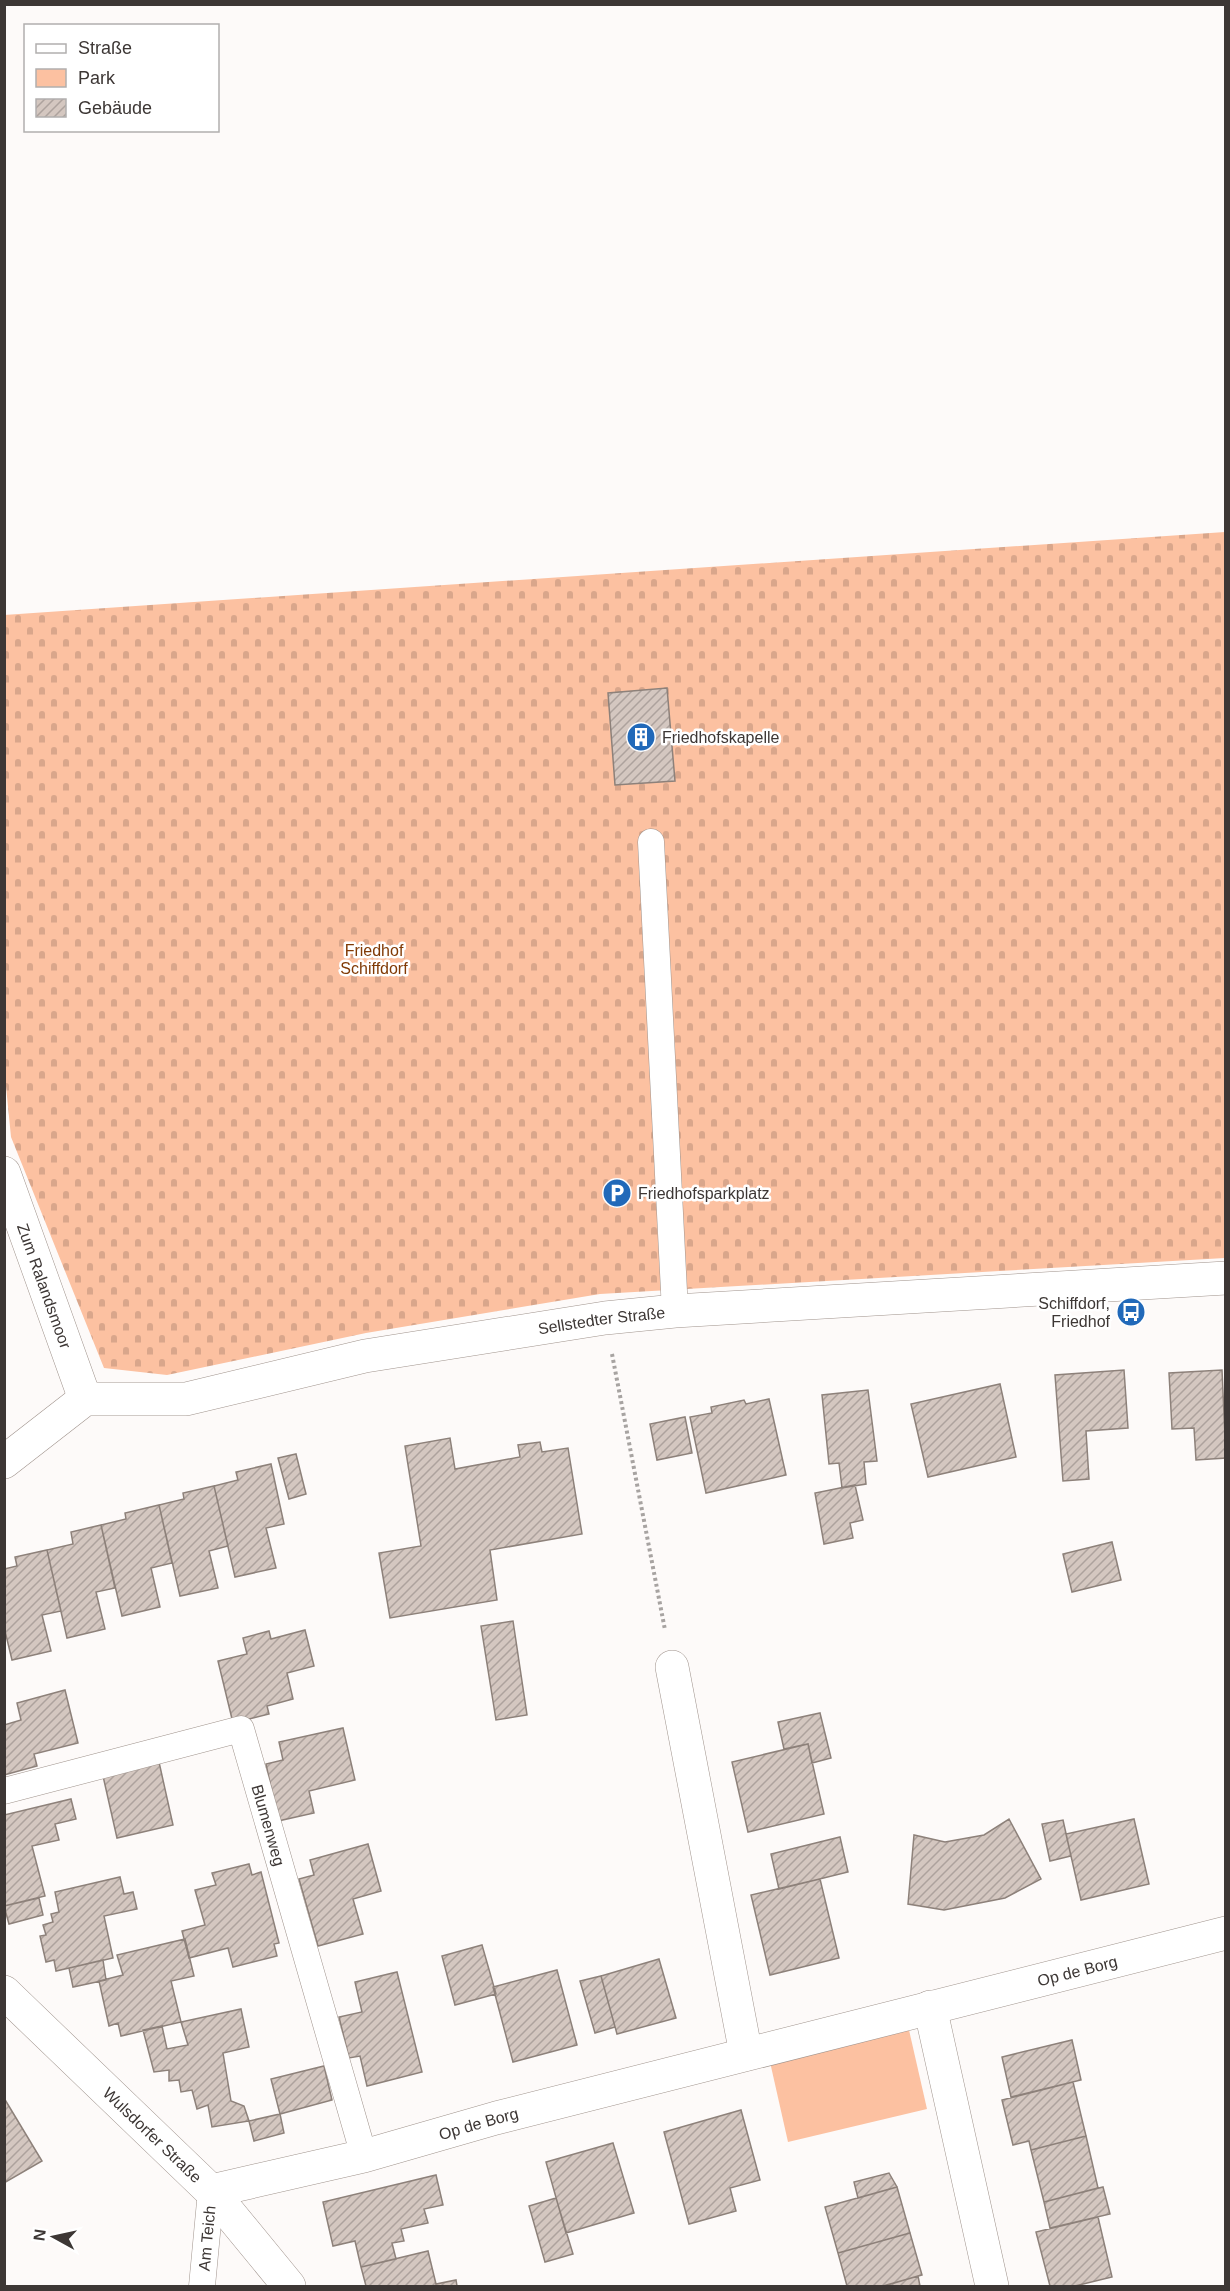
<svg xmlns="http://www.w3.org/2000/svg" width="1230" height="2291" font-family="Helvetica,sans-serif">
<defs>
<pattern id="cemetery-stones" width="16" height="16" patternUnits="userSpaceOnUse" patternTransform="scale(1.5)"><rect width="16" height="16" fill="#fcc1a1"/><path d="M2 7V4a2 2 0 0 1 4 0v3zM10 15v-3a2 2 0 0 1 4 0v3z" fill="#d9a68b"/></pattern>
<pattern id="building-hatch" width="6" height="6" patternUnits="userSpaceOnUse" patternTransform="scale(1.5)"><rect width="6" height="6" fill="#d4c7c0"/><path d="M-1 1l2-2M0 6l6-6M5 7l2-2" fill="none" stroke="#ada29d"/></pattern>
</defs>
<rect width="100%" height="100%" fill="#fdfaf9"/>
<!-- cemetery -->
<path fill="url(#cemetery-stones)" d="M1225,532v726l-625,36 -234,39 -199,42 -63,-7 -93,-231 -7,-71v-451z"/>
<!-- green -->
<path fill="#fcc1a1" d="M909,2030l18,79 -139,33 -18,-80z"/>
<!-- building -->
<path fill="url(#building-hatch)" stroke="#8d817a" stroke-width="1.5" d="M667,688l8,93 -60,4 -7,-92z
M1124,1370l4,58 -42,3 3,48 -26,2 -8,-106z
M1222,1370l4,88 -30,2 -2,-32 -22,1 -3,-56z
M1000,1384l16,73 -88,20 -17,-73z
M868,1390l9,71 -13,1 2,22 -24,4 -3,-25 -10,1 -7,-69z
M769,1399l17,76 -80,18 -16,-76 22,-4 -1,-6 33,-7 2,4z
M685,1417l7,36 -35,7 -7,-36z
M450,1438l5,31 65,-12 -2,-12 22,-3 2,10 26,-4 14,86 -92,16 7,50 -107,18 -11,-65 42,-7 -16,-100z
M296,1454l10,40 -17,5 -11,-41z
M271,1464l13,60 -18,4 10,40 -41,9 -21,-91 24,-6 -2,-8z
M855,1485l8,35 -13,3 3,15 -29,6 -9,-51z
M214,1486l14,60 -19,5 9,37 -38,8 -21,-91 25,-6 -1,-6z
M159,1505l13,58 -21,5 9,39 -38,9 -21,-91 25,-6 -1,-6z
M101,1525l14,63 -19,4 9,37 -38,9 -20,-88 26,-6 -2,-12z
M1112,1542l9,38 -49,12 -9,-38z
M47,1550l14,61 -19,4 9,36 -39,9 -8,-33v-58l13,-3 -2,-9z
M513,1621l14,94 -31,5 -15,-94z
M305,1630l9,36 -27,7 6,26 -26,7 2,8 -36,9 -15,-62 29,-7 -4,-16 26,-7 2,8z
M65,1690l13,53 -44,11 3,12 -33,9v-50l17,-5 -4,-17z
M820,1713l11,45 -19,5 -4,-19 -24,5 -6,-27z
M343,1728l12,52 -46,11 5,22 -36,8 -12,-57 17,-4 -4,-18z
M808,1744l16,70 -76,18 -16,-70z
M159,1762l14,63 -56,13 -14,-62z
M71,1799l5,20 -21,5 4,16 -27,6 13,50 -41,10v-91z
M1009,1819l32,60 -36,19 -61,12 -36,-6 6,-69 31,7 39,-7z
M1134,1819l15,65 -68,16 -15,-66z
M1063,1820l8,36 -21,5 -8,-37z
M840,1837l8,35 -69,17 -8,-35z
M368,1844l13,47 -28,8 10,35 -45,12 -19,-67 15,-4 -4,-15z
M249,1864l3,11 9,-3 18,71 -5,1 3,12 -44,11 -5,-19 -39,10 -7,-27 23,-6 -10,-35 21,-5 -4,-12z
M120,1877l4,17 9,-2 4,17 -33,7 9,42 -57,13 -2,-11 -8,2 -6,-26 6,-1 -3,-10 10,-3 -2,-8 8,-2 -4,-20z
M820,1879l19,79 -69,17 -19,-80z
M39,1898l4,17 -34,9 -5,-18z
M185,1939l9,37 -23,5 10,41 -60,14 -3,-13 -9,3 -10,-45 24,-6 -6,-20z
M482,1945l14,49 -41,11 -13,-49z
M659,1959l17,59 -59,16 -16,-58z
M103,1960l3,20 -33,7 -4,-19z
M557,1970l20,75 -64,17 -20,-75z
M397,1972l25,100 -55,14 -7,-30 -11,2 -10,-41 23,-5 -7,-30z
M601,1976l14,51 -20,6 -15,-52z
M241,2009l8,38 -26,6 8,48 13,5 5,15 -37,6 -4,-22 -11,4 -5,-19 -11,2 -2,-12 -10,1v-11l-15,2 -11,-42 19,-4 5,23 21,-4 -7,-23z
M1072,2040l9,40 -70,17 -9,-40z
M324,2066l8,34 -52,14 -9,-35z
M1073,2082l13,54 -55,14 -2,-9 -16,4 -11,-45z
M4,2098l38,63 -38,22z
M741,2110l19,70 -30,8 6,23 -47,13 -25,-92z
M280,2114l4,19 -30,8 -5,-20z
M1086,2136l12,52 -54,14 -13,-52z
M613,2143l21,70 -68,20 -20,-71z
M889,2173l8,14 -39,11 -4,-16z
M436,2175l7,30 -19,4 4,14 -27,6 3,12 -12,2 4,16 -35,8 -6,-26 -22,5 -10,-44z
M897,2187l13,46 -72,20 -13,-46z
M1103,2187l7,27 -60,14 -6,-26z
M556,2198l17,56 -28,8 -16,-56z
M1098,2217l14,60 -37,9h-25l-14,-54z
M910,2233l12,42 -39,11h-36l-9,-33z
M428,2251l8,33 20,-4 1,6h-91l-5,-19z
M918,2276l2,10h-36z"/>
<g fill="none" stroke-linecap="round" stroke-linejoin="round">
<!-- lane casing -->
<g stroke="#a0948d" stroke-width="27">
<g id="lane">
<path d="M651,842l24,469"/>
<path id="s1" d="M4,1791l237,-62 123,427"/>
<path id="s2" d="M202,2286l9,-95"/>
</g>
</g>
<!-- street casing -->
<g stroke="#a0948d" stroke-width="34">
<g id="street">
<path id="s3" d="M4,1173l81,226"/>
<path id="s4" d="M4,1462l81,-63h101l179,-43 240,-38 70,-7 551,-33"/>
<path d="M672,1667l74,387"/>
<path id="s5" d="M4,1992l207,199 78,95"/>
<path d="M930,2007l62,279"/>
<path id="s6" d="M211,2191l153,-35 132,-38 730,-185"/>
</g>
</g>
<!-- path -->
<path stroke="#a7a3a1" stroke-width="4" stroke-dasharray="3 3" stroke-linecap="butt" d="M612,1354l53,276"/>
<!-- lane -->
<use href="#lane" stroke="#fff" stroke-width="26"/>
<!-- street -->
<use href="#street" stroke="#fff" stroke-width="33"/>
</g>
<!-- icons -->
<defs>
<g id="building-disc" transform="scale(1.5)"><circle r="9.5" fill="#2169b9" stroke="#fff"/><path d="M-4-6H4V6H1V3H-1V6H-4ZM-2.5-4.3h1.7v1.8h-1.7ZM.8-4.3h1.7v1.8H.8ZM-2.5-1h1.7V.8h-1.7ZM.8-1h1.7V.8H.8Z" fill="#fff"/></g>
<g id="parking-disc" transform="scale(1.5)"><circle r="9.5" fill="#2169b9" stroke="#fff"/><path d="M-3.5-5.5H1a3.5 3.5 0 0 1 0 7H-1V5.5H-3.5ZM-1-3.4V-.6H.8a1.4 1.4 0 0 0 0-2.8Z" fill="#fff"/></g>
<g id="bus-disc" transform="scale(1.5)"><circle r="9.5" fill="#2169b9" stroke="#fff"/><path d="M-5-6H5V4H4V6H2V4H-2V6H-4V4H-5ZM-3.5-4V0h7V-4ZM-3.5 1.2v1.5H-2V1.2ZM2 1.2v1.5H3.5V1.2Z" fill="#fff"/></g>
</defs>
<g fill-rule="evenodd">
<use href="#building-disc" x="641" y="737"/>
<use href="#parking-disc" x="617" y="1193"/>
<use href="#bus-disc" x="1131" y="1312"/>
</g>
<g text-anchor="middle" stroke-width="5" stroke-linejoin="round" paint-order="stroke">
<!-- poi labels -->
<g font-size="16" fill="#3d3735" stroke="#fff" text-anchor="start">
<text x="662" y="743">Friedhofskapelle</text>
<text x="638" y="1199">Friedhofsparkplatz</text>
<text x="1110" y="1309" text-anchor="end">Schiffdorf,<tspan x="1110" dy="18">Friedhof</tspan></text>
</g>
<!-- park labels -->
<g font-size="16" fill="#803a05" stroke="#fff">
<text x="374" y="956">Friedhof<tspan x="374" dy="18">Schiffdorf</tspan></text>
</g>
<!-- street labels -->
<g font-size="16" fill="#3d3735" stroke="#fff">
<text dy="6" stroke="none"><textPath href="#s3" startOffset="120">Zum Ralandsmoor</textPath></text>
<text dy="6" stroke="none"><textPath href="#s4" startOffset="627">Sellstedter Straße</textPath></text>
<text dy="6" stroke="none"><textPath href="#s1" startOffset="345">Blumenweg</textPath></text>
<text dy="6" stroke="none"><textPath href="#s6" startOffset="894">Op de Borg</textPath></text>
<text dy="6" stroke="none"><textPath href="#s6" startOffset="276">Op de Borg</textPath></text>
<text dy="6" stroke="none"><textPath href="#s5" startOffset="206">Wulsdorfer Straße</textPath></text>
<text dy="6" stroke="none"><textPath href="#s2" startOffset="48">Am Teich</textPath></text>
</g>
</g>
<!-- border -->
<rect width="1230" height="2291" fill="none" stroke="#3d3735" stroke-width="12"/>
<!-- legend -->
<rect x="24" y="24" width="195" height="108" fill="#ffffff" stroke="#b1afae" stroke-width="1.5"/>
<rect x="36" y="44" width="30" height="9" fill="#ffffff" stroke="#b1afae" stroke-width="1.5"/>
<text x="78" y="54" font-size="18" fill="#3d3735">Straße</text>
<rect x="36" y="69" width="30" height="18" fill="#fcc1a1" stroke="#b1afae" stroke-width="1.5"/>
<text x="78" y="84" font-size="18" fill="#3d3735">Park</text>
<rect x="36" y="99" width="30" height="18" fill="url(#building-hatch)" stroke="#b1afae" stroke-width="1.5"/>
<text x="78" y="114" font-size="18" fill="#3d3735">Gebäude</text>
<!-- north arrow -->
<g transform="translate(54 2237) rotate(278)" stroke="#ffffff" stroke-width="4.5" paint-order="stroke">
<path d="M0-4.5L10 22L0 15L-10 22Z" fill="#3d3735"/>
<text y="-9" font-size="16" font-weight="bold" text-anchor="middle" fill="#3d3735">N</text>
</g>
</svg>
